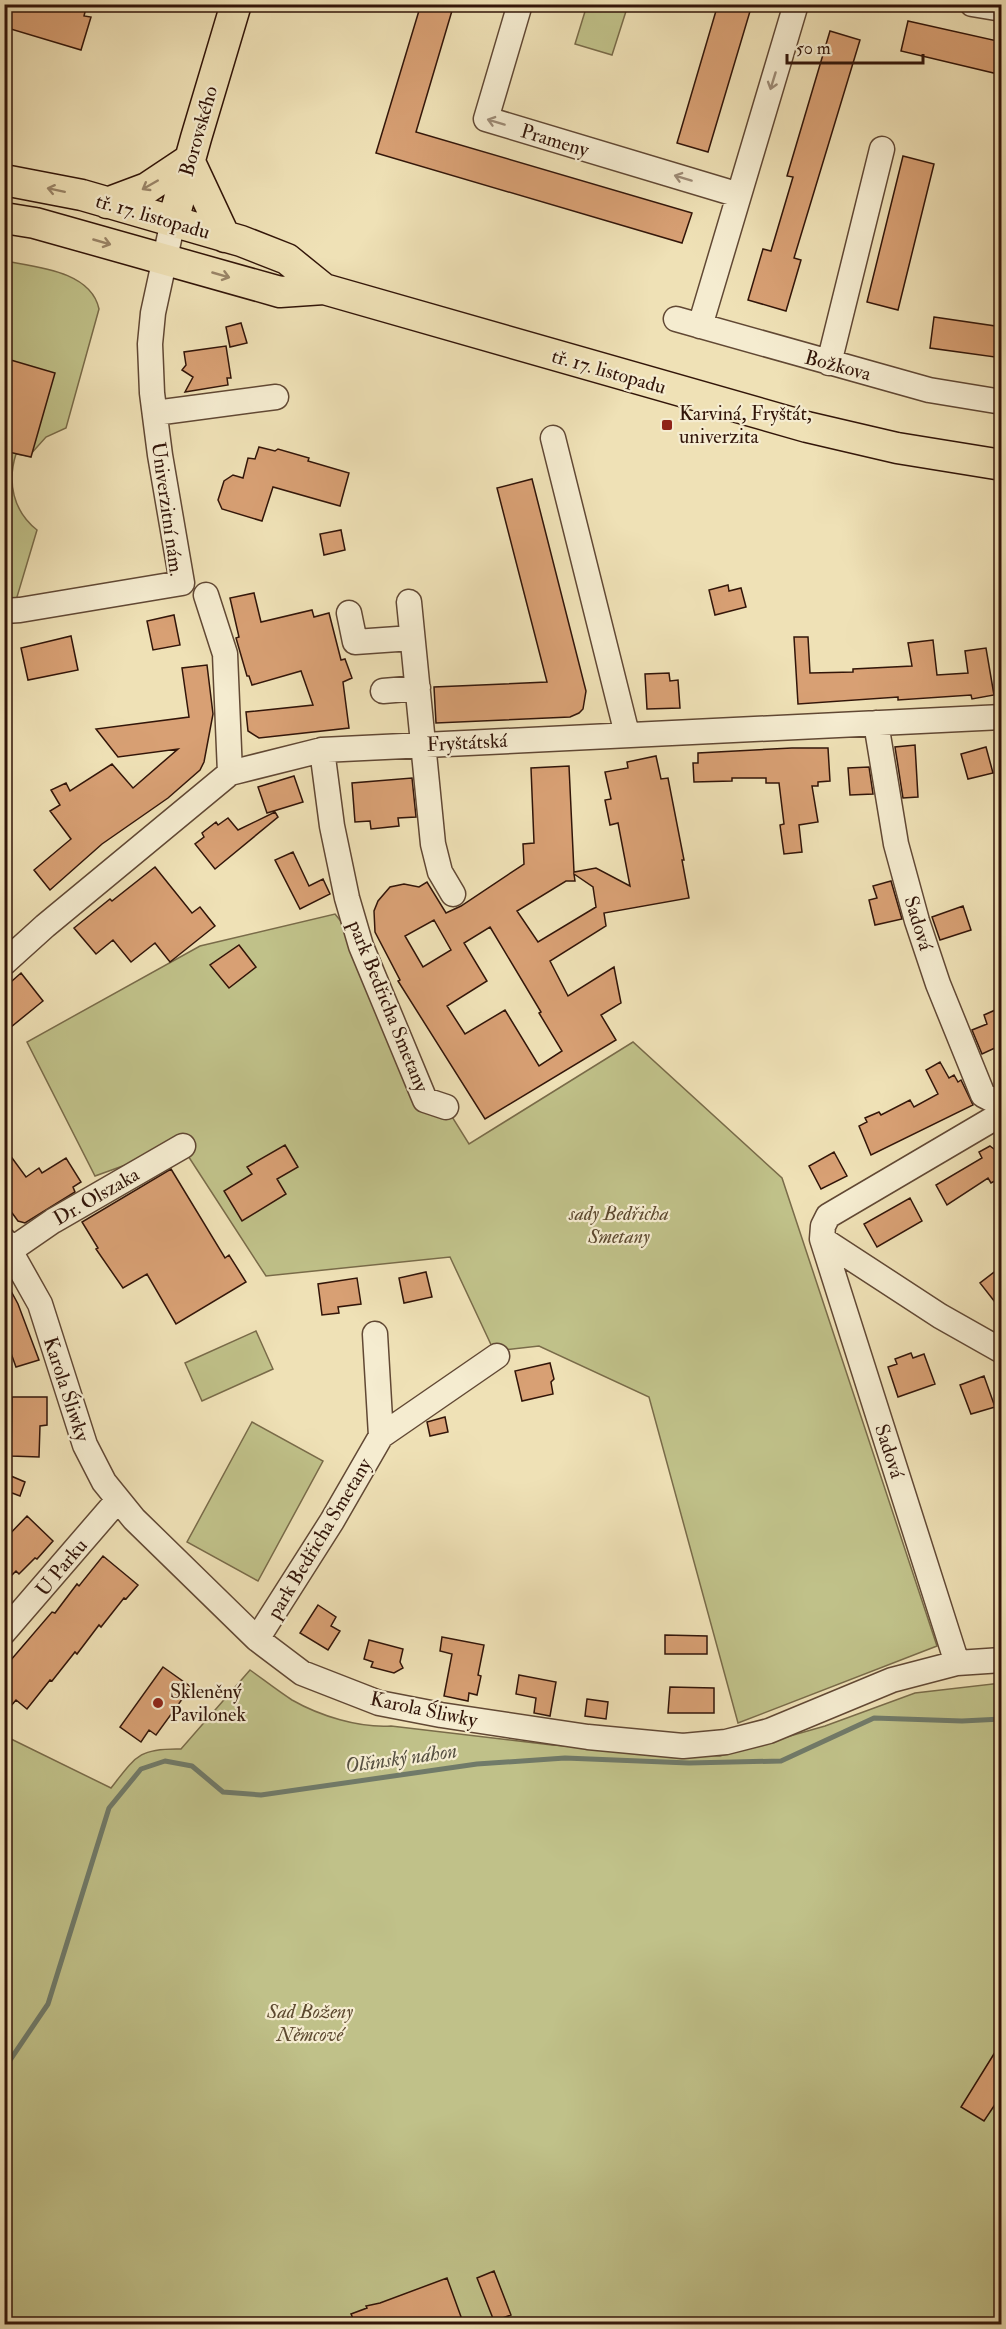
<svg xmlns="http://www.w3.org/2000/svg" width="1006" height="2329" font-family="'IM FELL Double Pica',serif">
<rect width="100%" height="100%" fill="#efe1b6"/>
<filter id="stains"><feTurbulence type="fractalNoise" baseFrequency=".00333" numOctaves="4"/><feColorMatrix values="0 0 0 0 .2 0 0 0 0 .09 0 0 0 0 .02 0 0 0 .5 -.17"/></filter>
<radialGradient id="worn" r=".72"><stop offset=".6" stop-color="#630" stop-opacity="0"/><stop offset="1" stop-color="#630" stop-opacity=".3"/></radialGradient>
<!-- green -->
<path fill="#c0c189" stroke="#796b49" stroke-width="1.5" d="M587,5h41l-16,50 -37,-11z
M5,261c31,6 86,10 94,48l-33,119 -20,9 -17,19 -13,-2c-9,28 -3,57 21,76l-20,67 -12,17z
M335,914l26,32 64,153 21,8 23,37 164,-102 149,136 155,468 -199,77 -89,-326 -110,-51 -45,5 -44,-94 -184,19 -85,-131 -86,31 -68,-134 173,-96z
M256,1331l17,38 -71,32 -17,-38z
M252,1422l71,39 -65,120 -71,-39z
M250,1670c14,10 28,21 42,30 28,16 67,28 99,26l161,19 168,11 105,-30 90,-33 86,-10v641h-996v-588l106,52c25,-32 28,-40 70,-39z"/>
<g fill="none" stroke-linecap="round" stroke-linejoin="round">
<!-- stream -->
<path stroke="#707a69" stroke-width="5" d="M4,2069l44,-65 61,-196 32,-39 24,-8 27,5 31,26 38,3 216,-31 88,-6 124,5 92,-2 93,-43 88,3 40,-2"/>
</g>
<!-- building -->
<path fill="#d8a074" stroke="#321509" stroke-width="1.5" fill-rule="evenodd" d="M4,4h83l-3,12 7,1 -10,33 -77,-23z
M421,4h33l-38,128 276,81 -10,30 -306,-90z
M718,4h22l11,4 -43,144 -31,-9z
M908,21l94,21v33l-101,-24z
M830,31l30,9 -66,218 7,2 -15,51 -38,-11 15,-51 8,2 22,-74 -6,-1z
M903,156l31,8 -36,146 -31,-8z
M934,317l68,10v31l-72,-10z
M241,323l6,20 -17,4 -4,-20z
M226,346l5,32h-4l1,7 -43,7 8,-15 -11,-7 4,-5 -2,-13z
M4,358l51,15 -24,84 -27,-6z
M259,447l16,4 3,-2 31,9 -1,3 41,12 -9,33 -67,-19 -11,34 -40,-12 -4,-9 6,-19 9,-6 10,3 5,-20 7,1z
M532,479l54,212 -3,18 -4,4 -9,4 -134,6 -2,-36 113,-5 -50,-194z
M341,530l4,20 -21,5 -4,-21z
M728,585l1,6 12,-3 5,19 -31,8 -6,-25z
M254,593l7,29 51,-12 2,7 15,-4 12,47 4,-1 7,19 -9,4 6,46 -90,10 -11,-7 -2,-19 67,-7 -12,-34 -49,14 -3,-9h-2l-11,-38 3,-1 -9,-39z
M174,615l6,30 -27,5 -6,-29z
M71,636l7,34 -50,10 -7,-32z
M794,637h14l2,36 43,-1v-3l59,-3 -4,-23 25,-3 4,35 31,-2 -3,-22 21,-3 8,47 -22,4 -1,-4 -73,5v-3l-100,7z
M207,665l6,49 -9,48 -4,8 -32,28 -66,46 -52,46 -16,-20 37,-31 -21,-28 10,-6 -9,-15 15,-7 4,8 42,-27 21,24 45,-39 -60,8 -22,-28 93,-12 -7,-49z
M669,673l1,8 8,-1 2,28 -33,1 -2,-35z
M915,745l3,52 -15,1 -8,-51z
M986,747l7,26 -25,6 -7,-25z
M792,748h36l2,33 -12,1v4h-6l6,36 -19,3 3,27 -18,2 -4,-29 4,-1 -5,-41h-13v-5h-34v3l-38,1 -1,-19h5v-10z
M656,756l5,23 7,-1 16,82h-2l7,38 -85,15 2,13 -56,35 18,35 46,-29 7,36 -20,12 15,25 -131,79 -87,-138 2,-1 -25,-48 -1,-21 4,-10 12,-14 14,-3 15,3 8,-5 19,31 15,-7 63,-42 -1,-20 11,-1 -3,-75 38,-2 5,106 22,-4 34,18 -12,-63 -8,2 -5,-25 6,-1 -6,-27 23,-4 -1,-6zM574,874l19,13 3,20 -58,35 -21,-31 49,-30h9zM434,920l17,30 -28,17 -18,-31zM490,927l51,85 -2,1 23,38 -23,15 -34,-56 -40,24 -18,-28 40,-25 -23,-38z
M869,767l4,27 -23,1 -2,-27z
M294,776l9,26 -36,11 -9,-26z
M412,778l4,39 -18,1 1,8 -28,3 -1,-8 -15,1 -3,-39z
M275,812l3,5 -63,52 -20,-25 9,-7 -2,-4 14,-11 2,3 10,-7 10,12z
M293,852l16,34 14,-7 7,15 -30,15 -25,-49z
M155,867l37,46 8,-6 15,19 -45,36 -15,-19 -24,19 -18,-22 -17,14 -22,-26 36,-29 2,2z
M891,881l11,38 -27,6 -6,-25 8,-2 -4,-12z
M963,906l8,24 -31,10 -8,-23z
M239,945l17,22 -27,21 -19,-23z
M21,973l22,28 -32,26 -7,-8v-31z
M1002,1007v50l-5,-10 -15,7 -10,-24 15,-6 -3,-9z
M940,1062l9,16 5,-3 4,7 3,-2 12,25 -102,50 -12,-29 8,-4 -2,-4 14,-6 2,3 29,-15 4,7 24,-13 -12,-24z
M285,1145l13,22 -21,12 9,15 -44,27 -18,-30 28,-17 -5,-7z
M990,1146l12,9v22l-11,6 -3,-5 -41,27 -11,-20 46,-27 -3,-6z
M4,1147l22,30 13,-9 3,5 24,-15 15,24 -8,5 2,5 -50,31 -7,-2 -14,-19z
M834,1152l13,24 -26,13 -12,-23z
M171,1169l54,89 4,-3 17,27 -70,42 -29,-50 -24,14 -27,-39 2,-1 -16,-26z
M910,1198l12,23 -45,26 -13,-23z
M1002,1266v45l-22,-28z
M426,1272l6,25 -28,6 -5,-25z
M4,1278l14,26 21,56 -23,7 -8,-22 -4,2z
M357,1278l4,26 -23,3 1,6 -17,2 -4,-31z
M911,1353l2,5 11,-4 11,30 -37,13 -10,-30 9,-3 -2,-5z
M550,1363l4,16 -3,3 2,12 -31,7 -7,-30z
M984,1376l11,31 -24,7 -11,-29z
M12,1397h35v28l-7,1 -1,31 -28,-1z
M445,1417l3,15 -18,4 -3,-14z
M4,1473l21,9 -5,14 -16,-6z
M27,1516l26,25 -16,18 -2,-1 -16,16 -3,-3 -12,12v-43z
M103,1556l35,29 -12,14 -2,-1 -23,29 -2,-2 -22,29 -2,-2 -23,29 -2,-1 -23,29 -11,-9 -12,14v-46l48,-56 3,1 22,-29 2,2z
M318,1605l18,12 -5,9 9,5 -12,19 -28,-17z
M665,1635l42,1v18h-42z
M442,1637l42,8 -6,30 3,1 -4,19 -8,-2 -1,8 -24,-5 8,-42 -12,-3z
M369,1640l34,9 -3,13 3,6 -9,5 -23,-6 2,-5 -9,-3z
M163,1667l28,20 -35,48 -7,-5 -8,12 -21,-15z
M519,1675l37,7 -6,34 -16,-3 2,-15 -20,-4z
M670,1687l44,1v25h-46z
M587,1699l21,3 -2,17 -21,-3z
M1002,2041v53l-18,27 -23,-14z
M494,2271l17,44 -17,6 -17,-43z
M447,2278l17,47h-108l-5,-11 16,-6 -1,-2 14,-3z"/>
<g fill="none" stroke-linecap="round" stroke-linejoin="round">
<!-- minor casing -->
<g stroke="#614834" stroke-width="27">
<path id="minor" d="M520,4l-34,115 253,76
M972,4l30,5
M676,319l253,71 73,12
M700,326l96,-322
M829,363l53,-214
M155,413l121,-16
M553,438l74,296
M206,595l19,59 5,119
M409,602l24,242 7,28 13,22
M4,611l16,-1 162,-27 -22,-128 -8,-62 -2,-49 3,-31 20,-92
M349,613l6,29 57,-4
M383,691l35,-3
M876,723l20,121 21,77 21,63 45,111 19,10
M322,750l10,76 15,72 14,48 64,154 21,7
M4,963l41,-37 185,-153 92,-23 680,-33
M822,1239l118,77 62,35
M4,1240l36,64 45,141 19,37 30,37 123,120 45,34 77,30 62,12 147,22 95,9 43,-4 43,-11 123,-51 65,-17 45,-3
M11,1250l42,-29 130,-75
M375,1334l6,102
M4,1632l113,-131
M257,1639l75,-118 49,-85 116,-80
M957,1663l-135,-424 1,-13 5,-10 170,-100 4,-4"/>
</g>
<!-- major casing -->
<g stroke="#321509" stroke-width="33">
<path id="major" d="M189,160l36,77
M4,180l78,15 159,46 46,18 37,30
M107,203l40,-15 42,-28
M4,218l31,5 245,69 44,-3 483,138 90,21 105,17
M173,221l23,-83 40,-134"/>
</g>
<!-- minor -->
<use href="#minor" stroke="#f5ecd0" stroke-width="24"/>
<!-- major -->
<use href="#major" stroke="#efe1b6" stroke-width="30"/>
</g>
<!-- one-way arrows -->
<defs><path id="oneway-shaft" d="M-6 0H5M1.5-3L5.5 0L1.5 3" fill="none" stroke-width="1.6" stroke-linecap="round" stroke-linejoin="round" transform="scale(1.5)"/></defs>
<g stroke="#9d8b76">
<use href="#oneway-shaft" transform="translate(773 81) rotate(107)"/>
<use href="#oneway-shaft" transform="translate(496 122) rotate(-163)"/>
<use href="#oneway-shaft" transform="translate(683 178) rotate(-163)"/>
</g>
<g stroke="#9a8568">
<use href="#oneway-shaft" transform="translate(150 185) rotate(150)"/>
<use href="#oneway-shaft" transform="translate(56 190) rotate(-168)"/>
<use href="#oneway-shaft" transform="translate(102 242) rotate(16)"/>
<use href="#oneway-shaft" transform="translate(221 275) rotate(16)"/>
</g>
<!-- markers -->
<g fill="#8f2418" stroke="#f5ecd0" stroke-width="2">
<rect x="661" y="419" width="12" height="12" rx="3"/>
<circle cx="158" cy="1703" r="6"/>
</g>
<g text-anchor="middle" stroke-width="4.5" stroke-linejoin="round" paint-order="stroke">
<!-- street labels -->
<g font-size="20" fill="#321509" stroke="#f5ecd0">
<text transform="translate(198 131) rotate(-74)" y="7">Borovského</text>
<text transform="translate(555 140) rotate(17)" y="7">Prameny</text>
<text transform="translate(153 216) rotate(16)" y="7">tř. 17. listopadu</text>
<text transform="translate(838 365) rotate(15)" y="7">Božkova</text>
<text transform="translate(609 371) rotate(16)" y="7">tř. 17. listopadu</text>
<text transform="translate(168 509) rotate(82)" y="7">Univerzitní nám.</text>
<text transform="translate(467 742) rotate(-3)" y="7">Fryštátská</text>
<text transform="translate(919 923) rotate(73)" y="7">Sadová</text>
<text transform="translate(389 1006) rotate(68)" y="7">park Bedřicha Smetany</text>
<text transform="translate(96 1196) rotate(-30)" y="7">Dr. Olszaka</text>
<text transform="translate(67 1389) rotate(72)" y="7">Karola Śliwky</text>
<text transform="translate(890 1451) rotate(72)" y="7">Sadová</text>
<text transform="translate(319 1538) rotate(-59)" y="7">park Bedřicha Smetany</text>
<text transform="translate(61 1567) rotate(-50)" y="7">U Parku</text>
<text transform="translate(424 1709) rotate(12)" y="7">Karola Śliwky</text>
</g>
<!-- poi labels -->
<g font-size="20" fill="#321509" stroke="#f5ecd0" text-anchor="start">
<text x="679" y="420">Karviná, Fryštát,<tspan x="679" dy="23">univerzita</tspan></text>
<text x="170" y="1698">Skleněný<tspan x="170" dy="23">Pavilonek</tspan></text>
</g>
<!-- park labels -->
<g font-size="20" font-style="italic" fill="#5d492f" stroke="#f5ecd0">
<text x="619" y="1220">sady Bedřicha<tspan x="619" dy="23">Smetany</tspan></text>
<text x="310" y="2018">Sad Boženy<tspan x="310" dy="23">Němcové</tspan></text>
</g>
<!-- water labels -->
<g font-size="21" font-style="italic" fill="#565041" stroke="#f5ecd0">
<text transform="translate(401 1758) rotate(-8)" y="7">Olšinský náhon</text>
</g>
</g>
<!-- margin -->
<rect width="1006" height="2329" fill="none" stroke="#efe1b6" stroke-width="24"/>
<rect x="6" y="6" width="994" height="2317" fill="none" stroke="#321509" stroke-width="3"/>
<rect x="12" y="12" width="982" height="2305" fill="none" stroke="#321509" stroke-width="1.5"/>
<!-- scale -->
<path d="M787 54v9h136v-9" fill="none" stroke="#321509" stroke-width="3"/>
<text x="796" y="54" font-size="18" fill="#321509" stroke="#f5ecd0" stroke-width="4.5" paint-order="stroke">50 m</text>
<rect width="100%" height="100%" filter="url(#stains)"/>
<rect width="100%" height="100%" fill="url(#worn)"/>
</svg>
